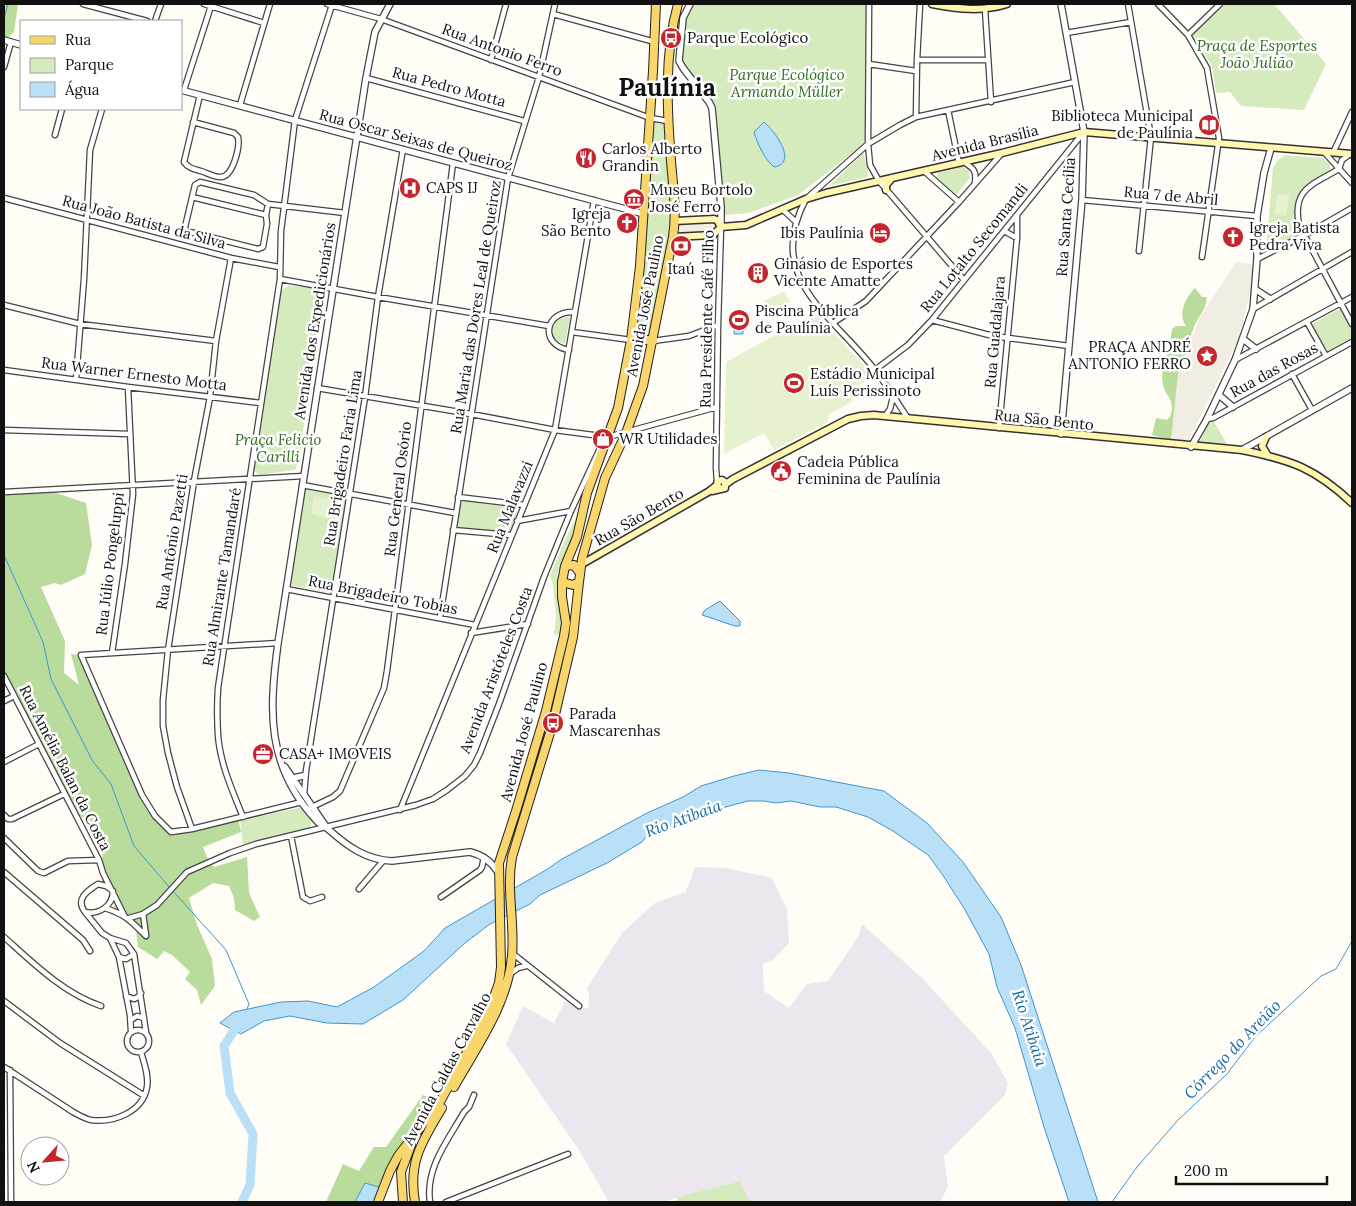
<svg xmlns="http://www.w3.org/2000/svg" width="1356" height="1206" font-family="Lora,serif">
<rect width="100%" height="100%" fill="#fffdf5"/>
<!-- industrial -->
<path fill="#eee6ef" d="M695,867l30,1 47,10 15,32 2,33 -16,17 -10,4 1,27 25,17 18,-24 21,-3 30,-44 4,-13 60,54 70,76 16,29 -3,12 -61,61 4,31 -8,15h-190l-11,-21 -76,21h-54l-30,-52 -73,-106 17,-38 31,17 11,-22 14,7h9l1,-14 -2,-6 35,-55 33,-30 31,-11z"/>
<!-- green -->
<path fill="#d5ebbd" d="M690,4h176l-1,134 -1,6 -66,51 -50,18 -23,2 -13,-107 -29,-40 -4,-13 3,-29z
M1226,4h48l52,60 -22,46 -63,-4 -11,-14 -14,1 -4,-27 -20,-31z
M650,120l18,3 7,98 -22,120 -8,-1 -12,-12z
M863,153l5,16v8l-39,9z
M1285,155l38,3 7,6v5c-29,25 -44,22 -30,64l-34,19 7,-84 5,-8z
M962,167l6,3 2,8 -13,16 -3,-1 -18,-15 2,-5z
M288,286c7,0 28,1 32,7 1,2 1,7 2,9l-23,157 -4,11 -37,5 -5,-7 25,-168 2,-9z
M1341,308l11,23v7l-24,13 -16,-27z
M566,317h4l-5,27 -10,-4 -3,-11 5,-9z
M1213,420l15,26 -27,-3 -1,-2 7,-15z
M593,483l-21,61 -15,29 6,51 -2,11 -7,-1 2,-18 -3,-31 -3,-9 15,-36z
M305,489l42,8 -16,96 -42,-8z
M460,500l56,8 1,5 -7,20 -55,-6z
M298,808h3l11,12 -2,7 -4,4 -63,14 -3,-24z
M740,1181l10,21h-74l2,-5z"/>
<!-- forest -->
<path fill="#b9dc9c" d="M4,4h14l-4,28 -5,5h-5z
M1195,288l7,9h5l-2,10 -10,17 -7,20 4,8 -15,82 -6,6 -19,-5 4,-17 11,2c5,-4 6,-12 4,-18 -1,-5 -6,-9 -7,-14 -5,-15 2,-26 5,-40 2,-6 2,-13 3,-19l4,-3h10c-9,-12 0,-29 9,-38z
M50,491l36,12 6,42 -7,29 -24,11 -6,-2 -14,4 24,54 -1,32 15,12 -8,-31 10,1 61,140 13,21 16,16 67,-14 3,14 -38,15 6,15 5,5 33,-10 2,36 11,24 -6,4 -19,-11 -1,-12 -5,-12 -16,-3 -24,15 8,27 15,34 3,27 -14,19 -4,-15 -12,-11 5,-7 -18,-17 -8,-4 -7,8 -19,-12 -3,-25 -17,-9 -4,-7 3,-5 -5,-9 -9,-7 -2,-15 3,-27 -12,-21 -16,-8 -72,-142v-178z
M423,1095l17,7 -33,43 -25,43 -17,-5 -10,19h-29l17,-38 16,7 15,-24h12z"/>
<!-- pitch -->
<path fill="#e6f2cf" d="M1277,194l12,1 -3,21 -11,-2z
M784,291l6,11 -21,10 -5,-11z
M815,313l59,63 -23,14 1,12 -23,12 -1,8 -54,28 -10,-17 -40,21 2,-92z
M314,496l27,6 -3,19 -27,-7z"/>
<!-- plaza -->
<path fill="#f1ede2" d="M711,223l2,7 -1,3h-35l-1,-7 5,-2z
M1236,262l20,3 -1,9 -17,66 -49,100h-18l7,-67 22,-56z"/>
<!-- water -->
<path fill="#b9e0f7" stroke="#3f96cf" d="M764,122c10,8 35,41 10,45 -9,-7 -17,-24 -20,-35z
M735,315h8v19h-9z
M720,601l20,20v5h-5l-33,-11 3,-5z
M759,770l30,3 95,18 43,32 36,39 38,55 20,48 77,237h-29l-25,-75 -29,-99 -18,-41 -8,-33 -25,-46 -22,-34 -14,-19 -35,-24 -25,-14 -32,-10h-16l-29,-6 -15,2 -12,-2h-16l-45,12 -57,24 -4,5 -35,21 -67,32 -10,9 -40,20 -25,19 -62,57 -40,24 -36,-1 -37,-7 -26,5 -23,13 -21,-11 14,-11 47,-10 27,-1 29,6 37,-20 50,-36 21,-23 101,-58 16,-11 85,-46 36,-16 18,-11 33,-10z
M365,1183l17,5 -6,14h-21z"/>
<g fill="none" stroke-linecap="round" stroke-linejoin="round">
<!-- stream -->
<path stroke="#3f96cf" stroke-width="1" d="M4,18l4,-14
M4,555l39,87 8,37 41,81 19,24 23,62 36,42
M173,891l53,59 23,54 -2,5
M1112,1202l25,-35 41,-47 49,-46 28,-37 66,-61 15,-7 16,-28"/>
<!-- river -->
<path stroke="#b9e0f7" stroke-width="9" d="M242,1202l8,-17 3,-51 -23,-41 -6,-47 11,-17 10,-6"/>
<!-- minor casing -->
<g stroke="#444" stroke-width="7">
<path id="minor" d="M83,4l64,17
M204,4l60,19
M327,4l54,15 253,93 16,6 18,3
M869,4l-1,140 2,21 9,16 85,99
M1128,4l23,133 -12,114
M1158,4l30,31 19,33 12,70 -17,119
M985,9l6,93
M553,14l102,28
M155,21l6,-17
M1066,33l65,-11
M1188,35l32,-31
M491,60l15,-56
M917,60h71
M869,64l47,7
M4,67l7,-25
M366,78l158,43
M184,90l27,-84
M240,105l30,-101
M948,110l11,53
M916,117l1,-57 3,-56
M193,122l41,11 4,4c2,10 -5,41 -18,40 -6,0 -13,-4 -19,-6 -7,-2 -13,-3 -17,-9l16,-67
M55,135l7,-26
M1324,152l28,31
M1333,153l19,-41
M964,162c9,6 13,9 11,20
M1339,169c-27,16 -47,20 -40,56l53,99
M1339,169l3,-9 7,-5
M924,171l35,31
M192,197l74,18
M4,198l227,60 48,9
M1082,200l175,16
M268,204l-2,11 1,9 -4,23 -5,2 -72,-18 -1,-4 10,-42 5,-3 54,13 14,9 77,9
M782,209l14,13
M1004,231l13,7
M1257,259l48,-24 47,-27
M280,279l98,18 171,29
M4,305l76,19 136,17
M1253,309l99,-57
M932,320l61,16 76,10
M1307,322l19,34
M833,323l33,-22 93,-99 43,-49
M572,332l59,8
M653,341l36,-5 29,-11
M569,350c-30,-5 -25,-40 6,-38
M1235,360l117,-63
M4,370l124,17 133,16
M875,370l33,-25 24,-25 151,-187
M1292,374l20,36
M76,379l8,-100 6,-129 12,-41
M317,388l154,26 84,16 53,7 109,-30
M885,416l5,-7 3,-12
M907,417c-10,-15 -20,-32 -32,-47 -41,-54 -112,-91 -69,-171l62,-55 32,-19 16,-8 159,-35
M1207,419l6,-1 139,-76
M999,428l18,-190v-23
M4,430l125,4
M717,482l-1,-14 2,-143 3,-98
M302,485l153,28
M4,492l300,-16
M458,497l66,8
M517,521l54,-10
M453,530l58,5
M286,589l189,36
M440,618l68,-440 31,-101 16,-73
M471,633l57,-9
M278,643l-197,12 61,140 13,21 16,16 21,-3 110,-27
M112,653l13,-89 8,-70 -5,-107
M4,676l95,184 4,13 21,42
M4,701l10,-5
M4,762l35,-18
M304,795l2,-24 59,-374 13,-100 25,-148
M310,808l23,-11 7,-6 44,-103 3,-17 66,-508
M400,810l155,-380 39,-230
M4,815l4,4h4l52,-25
M243,817c-11,-27 -23,-54 -25,-82 -1,-16 -1,-32 0,-47l62,-409 1,-48 14,-111 37,-115
M192,829l-15,-42 -9,-34 -5,-27v-26l5,-50 26,-169 16,-84 6,-56 15,-83
M291,836l12,61 7,4 12,-4
M4,838l34,33 6,2 24,-12 31,-1
M4,872l79,68 7,11
M98,884l8,2 7,5c0,15 -14,24 -28,21 -10,-13 2,-21 13,-28z
M359,889l24,-28
M441,897l39,-27 2,-3 2,-10
M105,908c21,7 25,12 41,28
M85,912l17,21 8,5 16,5 8,11 12,78
M143,914l3,21
M129,918l14,-4 14,-9 30,-33 43,-19 26,-9 160,-39 17,-6 14,-9 18,-14 9,-11 6,-12 19,-49 45,-127 27,-66 31,-67
M4,937c29,26 59,56 97,69
M110,938l9,19 11,58 1,16
M512,953l67,53
M119,957l7,2 8,-5
M510,974l8,-6 8,-2
M126,996l8,3 4,-2 3,-4
M4,1001l56,42 83,52
M131,1020l6,-4 7,2
M127 1041a11 11 0 1 1 22 0a11 11 0 1 1-22 0Z
M4,1067l69,45c6,3 12,7 18,8 23,3 52,-8 56,-33 2,-12 -3,-24 -6,-35
M10,1070l1,132
M430,1202c-5,-34 18,-62 34,-90l5,-5 5,-12
M446,1202l122,-48"/>
</g>
<!-- tertiary casing -->
<g stroke="#444" stroke-width="8">
<path id="tertiary" d="M390,4l-15,28 -9,46 -88,565c-9,68 -12,123 38,177 3,4 8,6 12,9 19,17 38,31 64,32l78,-9c13,3 21,9 28,20
M690,4l-7,14 -4,43 4,7 26,34 3,6 9,99v20
M1061,4l23,128 -2,68 -21,234
M4,40l17,5
M181,90l463,124
M1255,289l15,10
M1243,339l13,10
M1219,395l14,12
M1191,447l16,-28 28,-59 18,-51 4,-50v-43l7,-43 7,-25
M1242,450l110,-62
M285,767l40,58
M293,778l10,-2"/>
</g>
<!-- secondary casing -->
<g stroke="#333" stroke-width="9">
<path id="secondary" d="M932,4c26,5 50,8 75,0
M886,190v-5l6,-7
M675,221l39,-2 3,1 4,7
M673,237l40,-2 8,-8 25,-2 60,-26 20,-6 176,-40 82,-21 268,22
M1266,437l-4,9 6,10
M726,484l7,-5 115,-60 13,-3 13,-1 368,35c49,10 73,18 110,53
M712,491l13,-3v-6l-3,-2 -4,1 -1,3 3,5
M582,564l126,-72 9,-7"/>
</g>
<!-- primary casing -->
<g stroke="#222" stroke-width="10">
<path id="primary" d="M633,328l8,11 12,2
M565,566l12,-29 10,-44 31,-85 13,-68 9,-74 13,-195 3,-67
M580,573l-6,-8 -9,1 -3,16 11,3 6,-3 3,-23 23,-81 21,-45 17,-47 30,-149c4,-25 0,-51 -2,-76 -4,-52 -7,-107 7,-157
M454,1087c23,-41 54,-83 58,-131 3,-34 -6,-66 0,-99l41,-134 20,-86 6,-55
M378,1202l12,-31 8,-15 42,-54 48,-89 11,-30 2,-16 -2,-104 17,-52 30,-100 18,-75 2,-13 -4,-26v-15
M403,1202l-2,-30 10,-27
M415,1202c-7,-41 7,-60 27,-94"/>
</g>
<!-- minor -->
<use href="#minor" stroke="#fff" stroke-width="4.5"/>
<!-- tertiary -->
<use href="#tertiary" stroke="#fff" stroke-width="5.5"/>
<!-- secondary -->
<use href="#secondary" stroke="#fff6b0" stroke-width="6"/>
<!-- primary -->
<use href="#primary" stroke="#f9d66b" stroke-width="8"/>
</g>
<!-- icons -->
<defs>
<g id="bus-disc" transform="scale(1.125)"><circle r="9.5" fill="#c4262e" stroke="#fff"/><path d="M-5-6H5V4H4V6H2V4H-2V6H-4V4H-5ZM-3.5-4V0h7V-4ZM-3.5 1.2v1.5H-2V1.2ZM2 1.2v1.5H3.5V1.2Z" fill="#fff"/></g>
<g id="library-disc" transform="scale(1.125)"><circle r="9.5" fill="#c4262e" stroke="#fff"/><path d="M-6-4Q-3-5.5-.7-3.5V5Q-3 3-6 4ZM6-4Q3-5.5 .7-3.5V5Q3 3 6 4Z" fill="#fff"/></g>
<g id="restaurant-disc" transform="scale(1.125)"><circle r="9.5" fill="#c4262e" stroke="#fff"/><path d="M-5-6h1v4h1v-4h1v4h1v-4h1v5L-1.5 .5V6h-2V.5L-5-1ZM5-6V6H3V1.5H1.5Q1.5-4 5-6Z" fill="#fff"/></g>
<g id="hospital-disc" transform="scale(1.125)"><circle r="9.5" fill="#c4262e" stroke="#fff"/><path d="M-5-5h3v3.5h4V-5h3V5h-3V1.5h-4V5h-3Z" fill="#fff"/></g>
<g id="museum-disc" transform="scale(1.125)"><circle r="9.5" fill="#c4262e" stroke="#fff"/><path d="M0-6L6-3V-2H-6V-3ZM-5-1h2V3h-2ZM-1-1h2V3h-2ZM3-1h2V3H3ZM-6 4H6V6H-6Z" fill="#fff"/></g>
<g id="church-disc" transform="scale(1.125)"><circle r="9.5" fill="#c4262e" stroke="#fff"/><path d="M-1.2-6h2.4v3.5h3.3v2.4h-3.3V6h-2.4V-.1h-3.3v-2.4h3.3Z" fill="#fff"/></g>
<g id="hotel-disc" transform="scale(1.125)"><circle r="9.5" fill="#c4262e" stroke="#fff"/><path d="M-6-4.5h1.5V1H6V5H4.5V3h-9V5H-6ZM-4 0a1.8 1.8 0 1 1 3.6 0ZM.5 0V-2.5h3Q6-2.5 6 0Z" fill="#fff"/></g>
<g id="bank-disc" transform="scale(1.125)"><circle r="9.5" fill="#c4262e" stroke="#fff"/><path d="M-6-4H6V4H-6ZM0-2.3a2.3 2.3 0 1 0 0 4.6a2.3 2.3 0 1 0 0-4.6Z" fill="#fff"/></g>
<g id="building-disc" transform="scale(1.125)"><circle r="9.5" fill="#c4262e" stroke="#fff"/><path d="M-4-6H4V6H1V3H-1V6H-4ZM-2.5-4.3h1.7v1.8h-1.7ZM.8-4.3h1.7v1.8H.8ZM-2.5-1h1.7V.8h-1.7ZM.8-1h1.7V.8H.8Z" fill="#fff"/></g>
<g id="stadium-disc" transform="scale(1.125)"><circle r="9.5" fill="#c4262e" stroke="#fff"/><path d="M0-5a6.5 5 0 1 0 0 10a6.5 5 0 1 0 0-10ZM-3.5-1.8h7v3.6h-7Z" fill="#fff"/></g>
<g id="sight-disc" transform="scale(1.125)"><circle r="9.5" fill="#c4262e" stroke="#fff"/><path d="M0-6L1.8-2.2L6-1.7L2.9 1.2L3.7 5.4L0 3.3L-3.7 5.4L-2.9 1.2L-6-1.7L-1.8-2.2Z" fill="#fff"/></g>
<g id="shop-disc" transform="scale(1.125)"><circle r="9.5" fill="#c4262e" stroke="#fff"/><path d="M-5-2.5h2.3a2.7 3.5 0 0 1 5.4 0H5L5.5 6h-11ZM-1.5-2.5h3a1.5 2.3 0 0 0-3 0Z" fill="#fff"/></g>
<g id="civic-disc" transform="scale(1.125)"><circle r="9.5" fill="#c4262e" stroke="#fff"/><path d="M-.6-6.5H3V-4.5H.6V-3L4-1V1h2V6H-6V1h2V-1L-.6-3ZM-1.2 2.5V6h2.4V2.5Z" fill="#fff"/></g>
<g id="office-disc" transform="scale(1.125)"><circle r="9.5" fill="#c4262e" stroke="#fff"/><path d="M-6-3h4V-5.5h4V-3h4V5H-6ZM-1-4.5V-3h2v-1.5ZM-6 0V1H6V0Z" fill="#fff"/></g>
</defs>
<g fill-rule="evenodd">
<use href="#bus-disc" x="671" y="38"/>
<use href="#library-disc" x="1209" y="125"/>
<use href="#restaurant-disc" x="586" y="158"/>
<use href="#hospital-disc" x="410" y="188"/>
<use href="#museum-disc" x="634" y="199"/>
<use href="#church-disc" x="627" y="223"/>
<use href="#hotel-disc" x="880" y="233"/>
<use href="#church-disc" x="1233" y="237"/>
<use href="#bank-disc" x="681" y="246"/>
<use href="#building-disc" x="758" y="273"/>
<use href="#stadium-disc" x="739" y="320"/>
<use href="#sight-disc" x="1207" y="356"/>
<use href="#stadium-disc" x="794" y="383"/>
<use href="#shop-disc" x="603" y="439"/>
<use href="#civic-disc" x="781" y="471"/>
<use href="#bus-disc" x="553" y="723"/>
<use href="#office-disc" x="263" y="754"/>
</g>
<g text-anchor="middle" stroke-width="5" stroke-linejoin="round" paint-order="stroke">
<!-- poi labels -->
<g font-size="15" fill="#111" stroke="#fff" text-anchor="start">
<text x="687" y="43">Parque Ecológico</text>
<text x="1193" y="121" text-anchor="end">Biblioteca Municipal<tspan x="1193" dy="17">de Paulínia</tspan></text>
<text x="602" y="154">Carlos Alberto<tspan x="602" dy="17">Grandin</tspan></text>
<text x="426" y="193">CAPS IJ</text>
<text x="650" y="195">Museu Bortolo<tspan x="650" dy="17">José Ferro</tspan></text>
<text x="611" y="219" text-anchor="end">Igreja<tspan x="611" dy="17">São Bento</tspan></text>
<text x="1249" y="233">Igreja Batista<tspan x="1249" dy="17">Pedra Viva</tspan></text>
<text x="864" y="238" text-anchor="end">Ibis Paulínia</text>
<text x="774" y="269">Ginásio de Esportes<tspan x="774" dy="17">Vicente Amatte</tspan></text>
<text x="681" y="274" text-anchor="middle">Itaú</text>
<text x="755" y="316">Piscina Pública<tspan x="755" dy="17">de Paulínia</tspan></text>
<text x="1191" y="352" text-anchor="end">PRAÇA ANDRÉ<tspan x="1191" dy="17">ANTONIO FERRO</tspan></text>
<text x="810" y="379">Estádio Municipal<tspan x="810" dy="17">Luís Perissinoto</tspan></text>
<text x="619" y="444">WR Utilidades</text>
<text x="797" y="467">Cadeia Pública<tspan x="797" dy="17">Feminina de Paulínia</tspan></text>
<text x="569" y="719">Parada<tspan x="569" dy="17">Mascarenhas</tspan></text>
<text x="279" y="759">CASA+ IMOVEIS</text>
</g>
<!-- park labels -->
<g font-size="15" font-style="italic" fill="#2f6b1f" stroke="#fff">
<text x="1257" y="51">Praça de Esportes<tspan x="1257" dy="17">João Julião</tspan></text>
<text x="787" y="80">Parque Ecológico<tspan x="787" dy="17">Armando Müller</tspan></text>
<text x="278" y="445">Praça Felicio<tspan x="278" dy="17">Carilli</tspan></text>
</g>
<!-- street labels -->
<g font-size="15" fill="#111" stroke="#fff">
<text transform="translate(502 50) rotate(20)" y="5">Rua Antonio Ferro</text>
<text transform="translate(449 87) rotate(15)" y="5">Rua Pedro Motta</text>
<text transform="translate(416 140) rotate(15)" y="5">Rua Oscar Seixas de Queiroz</text>
<text transform="translate(985 143) rotate(-14)" y="5">Avenida Brasília</text>
<text transform="translate(1171 196) rotate(5)" y="5">Rua 7 de Abril</text>
<text transform="translate(1066 217) rotate(-86)" y="5">Rua Santa Cecília</text>
<text transform="translate(144 222) rotate(15)" y="5">Rua João Batista da Silva</text>
<text transform="translate(974 248) rotate(-51)" y="5">Rua Lotalto Secomandi</text>
<text transform="translate(645 306) rotate(-79)" y="5">Avenida José Paulino</text>
<text transform="translate(476 307) rotate(-81)" y="5">Rua Maria das Dores Leal de Queiroz</text>
<text transform="translate(707 319) rotate(-89)" y="5">Rua Presidente Café Filho</text>
<text transform="translate(315 321) rotate(-81)" y="5">Avenida dos Expedicionários</text>
<text transform="translate(995 332) rotate(-85)" y="5">Rua Guadalajara</text>
<text transform="translate(1274 370) rotate(-29)" y="5">Rua das Rosas</text>
<text transform="translate(134 374) rotate(7)" y="5">Rua Warner Ernesto Motta</text>
<text transform="translate(1044 420) rotate(6)" y="5">Rua São Bento</text>
<text transform="translate(343 458) rotate(-81)" y="5">Rua Brigadeiro Faria Lima</text>
<text transform="translate(398 489) rotate(-83)" y="5">Rua General Osório</text>
<text transform="translate(510 507) rotate(-68)" y="5">Rua Malavazzi</text>
<text transform="translate(639 517) rotate(-30)" y="5">Rua São Bento</text>
<text transform="translate(172 542) rotate(-81)" y="5">Rua Antônio Pazetti</text>
<text transform="translate(110 564) rotate(-83)" y="5">Rua Júlio Pongeluppi</text>
<text transform="translate(222 577) rotate(-81)" y="5">Rua Almirante Tamandaré</text>
<text transform="translate(383 595) rotate(11)" y="5">Rua Brigadeiro Tobias</text>
<text transform="translate(496 670) rotate(-69)" y="5">Avenida Aristóteles Costa</text>
<text transform="translate(524 732) rotate(-75)" y="5">Avenida José Paulino</text>
<text transform="translate(65 768) rotate(63)" y="5">Rua Amélia Balan da Costa</text>
<text transform="translate(447 1069) rotate(-62)" y="5">Avenida Caldas Carvalho</text>
</g>
<!-- water labels -->
<g font-size="16" font-style="italic" fill="#1768a6" stroke="#fff">
<text transform="translate(683 818) rotate(-20)" y="6">Rio Atibaia</text>
<text transform="translate(1030 1028) rotate(72)" y="6">Rio Atibaia</text>
<text transform="translate(1232 1049) rotate(-46)" y="6">Córrego do Areião</text>
</g>
<!-- town labels -->
<g font-size="25" font-weight="bold" fill="#111" stroke="#fff">
<text x="667" y="96">Paulínia</text>
</g>
</g>
<!-- border -->
<rect width="1356" height="1206" fill="none" stroke="#111111" stroke-width="10"/>
<!-- legend -->
<rect x="20" y="20" width="162" height="90" fill="#ffffff" stroke="#a0a0a0"/>
<rect x="30" y="36" width="25" height="8" fill="#f9d66b" stroke="#a0a0a0"/>
<text x="65" y="45" font-size="15" fill="#111111">Rua</text>
<rect x="30" y="58" width="25" height="15" fill="#d5ebbd" stroke="#a0a0a0"/>
<text x="65" y="70" font-size="15" fill="#111111">Parque</text>
<rect x="30" y="82" width="25" height="15" fill="#b9e0f7" stroke="#a0a0a0"/>
<text x="65" y="95" font-size="15" fill="#111111">Água</text>
<!-- north arrow -->
<g transform="translate(45 1161) rotate(243)"><circle r="24" fill="#ffffff" stroke="#a0a0a0"/>
<path d="M0-4L9 19L0 12L-9 19Z" fill="#c4262e"/>
<text y="-8" font-size="14" font-weight="bold" text-anchor="middle" fill="#111111">N</text>
</g>
<!-- scale -->
<path d="M1176 1176v8h151v-8" fill="none" stroke="#111111" stroke-width="2.5"/>
<text x="1184" y="1176" font-size="15" fill="#111111" stroke="#ffffff" stroke-width="4" paint-order="stroke">200 m</text>
</svg>
